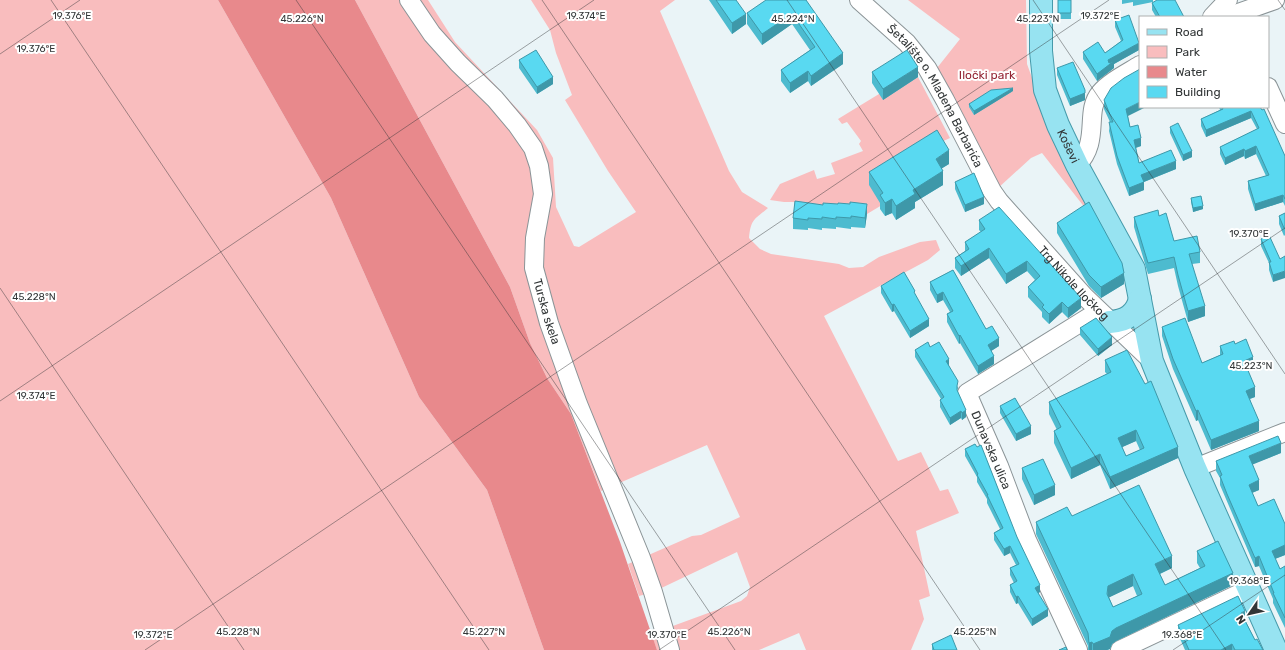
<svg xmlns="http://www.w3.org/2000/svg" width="1285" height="650" font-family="Rubik,sans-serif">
<rect width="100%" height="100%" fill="#eaf4f7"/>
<!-- green -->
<path fill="#f9bdbe" d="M0,0h218l113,198 88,199 68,93 57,160h-544z
M355,0h73l27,42 82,88 16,28 3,49 18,39 5,1 57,-35 -28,-41 -43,-71 7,-5 -16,-42 -6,-23 -19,-30h144l-15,11 69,160 13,21 26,16c-14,12 -17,11 -19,30l11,11 11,5 68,10 10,4 14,-1 16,-10 41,-15 16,-2 4,10 -12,10 -104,56 74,145 23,-9 19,39 8,-2 11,24 -43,18 14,65 -11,4 5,19 -13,31h-105l-7,-17 -40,17h-102l-6,-16 90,-33 6,-5 3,-9 -13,-35 -84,40 -14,4 -11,-32 64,-28 9,-1 39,-18 -33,-72 -106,46 -30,-77 -24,-36 -17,-35 -20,-56z
M908,0h118l1,64 8,22 51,104 3,23 -47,-60 -11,5 -34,31 -7,-7 -53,-114 23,-29z
M918,77l32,61 -13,6 -55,61 -15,9 -72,-6 -1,-6h-10l-14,-2 10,-16 34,-14 3,9 18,-5 -4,-11 32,-12 -4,-7 2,-3 -14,-19 -5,2 -4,-5 41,-25z"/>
<!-- water -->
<path fill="#e8898c" d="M218,0h137l155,287 20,56 17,35 24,36 49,128 37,108h-113l-57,-160 -68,-93 -88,-199z"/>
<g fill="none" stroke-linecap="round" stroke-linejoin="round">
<!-- minor casing -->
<g stroke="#8b9497" stroke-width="20">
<g id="minor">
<path id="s1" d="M409,0l23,34 26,29 37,36 22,26 16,23 6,18 4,28 -8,44 -1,30 15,55 29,81 63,154 12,34 17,58"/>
<path id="s2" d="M859,0l48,43 20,25 18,32 47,91 7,10 85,95 68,65"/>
<path d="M1212,17l16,-17"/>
<path d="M1227,17l48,-17"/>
<path d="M1268,87l17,37"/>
<path d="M1077,165c24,-24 7,-53 23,-72 9,-11 27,-20 40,-28"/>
<path d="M1195,468l90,-36"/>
<path d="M1078,650l-51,-110 -28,-74 -32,-73 132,-82"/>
<path d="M1120,650l129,-61"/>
</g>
</g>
<!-- major casing -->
<g stroke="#469aaa" stroke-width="24">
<g id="major">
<path id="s3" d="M1041,0v51l4,39 13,35 19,40 57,104 18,92 43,107 81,182"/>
<path d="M1110,322c15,-1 26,-7 30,-23"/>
</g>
</g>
<!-- minor -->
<use href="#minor" stroke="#fff" stroke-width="18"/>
<!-- major -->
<use href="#major" stroke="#97e3f1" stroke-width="22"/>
</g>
<!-- wall -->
<path fill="#4dbbcf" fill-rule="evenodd" d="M709,0h27l10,24 -14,10z
M806,0l37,64 -32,22 -3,-5 -18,12 -9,-12v-11l29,-20 -18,-26 -30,21 -15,-21v-11z
M1058,0h13v19h-13z
M1122,0h31v2l-20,4v-4l-11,2z
M1152,3l32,14h-28l-4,-7z
M1115,20l24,30 -25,14v4l-17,13 -14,-22v-7l22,1 16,-12 -6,-14z
M519,60l34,24 -16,10 -18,-26z
M1057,68l28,29v3l-15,6 -13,-31z
M872,72l46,5 -35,23 -11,-17z
M1013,91l-39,24 -5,-8v-3z
M1104,100l24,16 2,11 11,19 -5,2 3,15 37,6 -32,13v8l-15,6 -12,-32 -8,-33 1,-9 -6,-13z
M1219,107h41l25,49v50l-2,-4 -28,9 -7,-22v-8l18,-5 -10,-22 -11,5 -1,-3 -19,9 -5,-11v-7l37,-18 -6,-11 -45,19 -5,-11v-7l19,-9z
M1170,127l22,30 -9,4 -13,-28z
M949,164l-7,4 1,17 -28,17v6l-19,12 -4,-7 -7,3 -5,-7v-6l-11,-18v-13z
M955,182l29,22 -19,8 -10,-23z
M1191,198l12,11 -10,3 -2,-10z
M823,205l44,9 -2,14 -14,-1v2l-15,-2v2l-14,-1v2l-14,-2v2l-15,-1v-11z
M1285,213v22l-1,1 -5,-12v-8z
M1159,216l15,25 26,11v11l-8,1 13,52 -17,6 -10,-36 -4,-18 -26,6 -14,-47v-10z
M979,220l102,88 -13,10 -6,-6 -13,12 -7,-7v-5l-14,-15v-10l7,-7 -8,-9 -21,13 -17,-26 -28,18 -6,-8v-10l10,-7v-9l16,-10 -2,-2z
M1057,223l67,61 -23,14 -12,-12 -32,-53z
M1261,239l19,20 -7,23 -4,-12v-7l-8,-17z
M953,270l33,59 13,17 -8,5 3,13 -16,10 -18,-31 -1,1 -12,-22v-8l3,-2 -7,-12 -6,3 -7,-13v-8z
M881,286l34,9 14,31 -19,12 -16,-27 -2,1 -11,-19z
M1162,327l40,36 18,-8v-9l15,-2 18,23 -5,2 7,28 -5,2 9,32 -48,19 -13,-30 -2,1 -23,-52 -11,-33z
M1080,328l32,17 -14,11 -18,-21z
M930,347l19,19 9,22 -1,2 9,27 -4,3 -1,-2 -11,7 -10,-18v-7l1,-1 -26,-42v-7z
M1105,360l73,98 -68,31 -10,-24 -29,14 -17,-36v-12l3,-1 -8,-16v-12l58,-28 -2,-2zM1136,441l4,9 -14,6 -4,-9z
M1000,406l31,28 -15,7 -16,-28z
M965,449l52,88 23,55 -2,1 10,23 -16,10 -14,-23 -2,1 -6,-12v-7l4,-2 -4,-8v-7l6,-3 -6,-12 -6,3 -10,-16v-7l6,-4 -13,-26v-4l-10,-17v-5l-12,-21z
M1281,453l-29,11 7,26 -7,3 6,13 27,18v31l-10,4 5,10 5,-3v62l-12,-25v-4l-14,-33 -4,1 -35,-82v-7l-4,-7v-10z
M1022,468l33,27 -21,10 -12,-26z
M1072,516l100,52 -12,6 5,11 35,-17 -3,-5v-12l36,34 -117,56 -4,3 -2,5 -3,1h-19v-4l-52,-112v-12zM1133,586l4,10 -24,11 -4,-10z
M1245,620l10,20 8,10h-78l-7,-16v-9z
M932,644l25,6h-25z"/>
<!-- shaded-wall -->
<path fill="#3e98a9" d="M746,14v10l-14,10v-11z
M792,14v10l-30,21v-11z
M1139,43v7l-25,14v4l-17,13v-7l11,-14z
M843,53v11l-32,22v-10z
M918,67v10l-35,23v-11z
M808,71v10l-18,12v-10z
M553,77v7l-16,10v-7z
M1013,88v3l-39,24v-4z
M1085,90v10l-15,6v-7z
M1140,102v5h6l-20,10v-8z
M1251,111v7l-45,19v-7z
M1141,138v8l-7,2v-8z
M1256,146v8l-11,5v-8z
M1244,149v7l-19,9v-7z
M949,150v14l-13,8v-13z
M1192,151v6l-9,4v-6z
M1176,161v8l-35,14v-8z
M943,171v14l-28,17v6l-19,12v-14l17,-16z
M1144,182v8l-15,6v-8z
M1283,195v7l-28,9v-7z
M984,197v7l-19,8v-7z
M892,199v14l-7,3v-13z
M867,204v10l-2,14v-10z
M1203,206v3l-10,3v-4z
M989,248v10l-28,18v-10z
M1027,261v10l-21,13v-10z
M1285,271v7l-12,4v-7z
M1124,273v11l-23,14v-11z
M943,292v8l-6,3v-8z
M1081,298v10l-13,10v-10z
M1062,302v10l-13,12v-10z
M894,304v7l-2,1v-7z
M1205,306v10l-17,6v-11z
M929,319v7l-19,12v-7z
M960,335v8l-1,1v-8z
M1112,337v8l-14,11v-7z
M999,338v8l-11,7v-8z
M994,356v8l-16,10v-8z
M1253,357v10l-9,4v-10z
M949,359v7l-3,2v-7z
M1255,387v10l-9,3v-9z
M966,410v7l-4,3v-7z
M1198,410v10l-2,1v-10z
M961,411v7l-11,7v-7z
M1259,421v10l-48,19v-10z
M1031,426v8l-15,7v-7z
M1136,430v11l-18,8v-11z
M1281,443v10l-32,13v-10z
M1178,447v11l-68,31v-12z
M1100,454v11l-29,14v-11z
M1259,480v10l-10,4v-9z
M1055,485v10l-21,10v-10z
M1285,545v10l-13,5v-9z
M1010,546v7l-6,3v-7z
M1172,556v12l-17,8v-12z
M1259,556v10l-4,1v-9z
M1233,573v12l-117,56 -4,3 -2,5 -3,1h-14v-6l23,-16z
M1133,574v12l-25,12v-12z
M1040,585v7l-5,3v-7z
M1018,596v7l-2,1v-7z
M1048,609v7l-16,10v-7z
M1245,611v9l-4,-7z
M1092,642v8h-3v-7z
M1232,644v6h-11z"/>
<!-- building -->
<path fill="#59d9f1" stroke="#3e98a9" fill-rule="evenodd" d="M716,0h20l10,14 -14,9z
M766,0h40l37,53 -32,23 -3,-5 -18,12 -9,-13 34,-23 -23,-33 -30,20 -15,-21z
M1058,0h13v13h-13z
M1157,0h18l9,17h-24l-8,-14z
M1129,15l10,28 -31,17 1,3 5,-2 -17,13 -14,-22 15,-10 7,11 18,-13 -8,-20z
M536,50l17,27 -16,10 -18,-27z
M907,50l11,17 -35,22 -11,-17z
M1073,62l12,28v3l-15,6 -13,-31z
M1140,69v33l-14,7 4,18 8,-2 3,13 -7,2 5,23 32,-13 5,11 -35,14 3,7 -15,6 -12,-32 -8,-34h4l-9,-22 7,-12 13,-10z
M1013,88l-39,23 -5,-7 22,-14z
M1222,107h38l2,3 2,-1 21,47v43l-2,-4 -28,9 -7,-23 21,-6 -13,-29 -11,5 -1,-2 -19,9 -5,-11 39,-19 -8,-17 -45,19 -5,-11 22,-10z
M1178,123l14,28 -9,4 -13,-28z
M937,130l12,20 -13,9 7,12 -30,19 2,4 -19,12 -4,-7 -7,4 -5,-8 3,-2 -14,-21z
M974,173l10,24 -19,8 -10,-23z
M1201,196l2,10 -10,2 -2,-10z
M795,201l28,4v-2l15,1v-1l12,1v-2l17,2 -2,14 -14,-2v2l-15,-1v2l-14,-2v2l-14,-1v2l-15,-2z
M1089,202l33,61 2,10 -23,14 -12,-12 -32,-52z
M999,207l82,91 -13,10 -6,-6 -13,12 -7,-7 2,-2 -16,-18 12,-11 -13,-15 -21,13 -17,-26 -28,18 -6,-8 14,-9 -4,-7 20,-13 -6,-9z
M1158,210l1,6 7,-3 8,28 23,-5 3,16 -11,2 16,52 -17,5 -10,-36 -4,-18 -26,6 -14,-46z
M1285,213v15h-1l-5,-12z
M1269,235l11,24 5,-3v15l-12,4 -4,-13h2l-10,-23z
M953,270l33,59 6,-3 7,12 -11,7 6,11 -16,10 -18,-31 -1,1 -12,-22 6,-3 -10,-19 -6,3 -7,-13z
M904,272l11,19 -1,1 15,27 -19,12 -16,-27 -2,1 -11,-19z
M1096,318l16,19 -14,12 -18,-21z
M1185,318l17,45 21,-9 -3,-8 14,-5 1,3 11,-5 7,18 -9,4 11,26 -9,4 13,30 -48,19 -13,-30 -2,1 -23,-52 -11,-32z
M928,342l2,5 9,-5 10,17 -3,2 12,20 -1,5v4l9,20 -4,3 -1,-2 -11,7 -10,-18 4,-3 -29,-47z
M1127,350l18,34 6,-3 27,66 -68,30 -10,-23 -29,14 -17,-37 7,-4 -12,-25 62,-30 -6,-12zM1136,430l8,18 -18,8 -8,-18z
M1015,398l16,28 -15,8 -16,-28z
M1278,436l3,7 -32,13 10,24 -10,5 9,21 16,-7 11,25v21l-13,6 8,18 5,-3v52l-12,-25h1l-15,-37 -4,2 -28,-64 -7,-18 2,-1 -6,-14z
M975,444l2,3 4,-2 36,92 23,48 -5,3 13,21 -16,10 -14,-23 -2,1 -6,-12 7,-4 -7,-13 9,-4 -9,-18 -6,3 -10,-16 9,-5 -16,-33h1l-11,-20 1,-1 -13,-25z
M1043,459l12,26 -21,10 -12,-27z
M1139,485l33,71 -17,8 10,21 40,-19 -8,-15 21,-10 15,32 -117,55 -4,3 -2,6 -17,7 -1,-2 -3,1 -1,-10 -52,-111 31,-15 5,9zM1133,574l9,20 -29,13 -6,-13 1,-8z
M1238,596l7,15 -4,2 14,27 2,-1 6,11h-28l-3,-6 -11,6h-33h1l-11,-25z
M951,635l6,15h-23l-2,-6z
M1066,647l1,3h-8z"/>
<!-- ticks -->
<path fill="none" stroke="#323637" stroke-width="1" stroke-opacity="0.45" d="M51,0l438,650M296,0l439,650M542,0l438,650M787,0l439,650M1033,0l252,374M1278,0l7,10M0,54l80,-54M0,288l244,362M0,401l594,-401M145,650l964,-650M659,650l626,-422M1173,650l112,-75"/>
<g text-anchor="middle" stroke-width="4" stroke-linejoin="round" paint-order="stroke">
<!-- park labels -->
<g font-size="12" fill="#942534" stroke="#fff">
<text x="987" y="79">Iločki park</text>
</g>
<!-- street labels -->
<g font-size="12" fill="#323637" stroke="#fff">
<text dy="4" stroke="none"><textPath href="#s2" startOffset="124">Šetalište o. Mladena Barbarića</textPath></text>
<text dy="4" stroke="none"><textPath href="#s3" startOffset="151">Koševi</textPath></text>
<text dy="4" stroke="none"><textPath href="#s2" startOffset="359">Trg Nikole Iločkog</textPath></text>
<text dy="4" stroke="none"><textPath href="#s1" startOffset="361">Turska skela</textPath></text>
<text transform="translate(991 450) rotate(67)" y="4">Dunavska ulica</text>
</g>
</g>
<g font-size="10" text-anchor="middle" fill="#323637" stroke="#fff" stroke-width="4" stroke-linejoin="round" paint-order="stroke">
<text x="72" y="19">19.376°E</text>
<text x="586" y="19">19.374°E</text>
<text x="1100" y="19">19.372°E</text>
<text x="302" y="22">45.226°N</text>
<text x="793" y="22">45.224°N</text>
<text x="1038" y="22">45.223°N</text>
<text x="36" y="52">19.376°E</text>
<text x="1249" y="237">19.370°E</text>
<text x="34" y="300">45.228°N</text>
<text x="1251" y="369">45.223°N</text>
<text x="36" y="399">19.374°E</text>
<text x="1249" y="584">19.368°E</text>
<text x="238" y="635">45.228°N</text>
<text x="484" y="635">45.227°N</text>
<text x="729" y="635">45.226°N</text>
<text x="975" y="635">45.225°N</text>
<text x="153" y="638">19.372°E</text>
<text x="667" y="638">19.370°E</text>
<text x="1182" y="638">19.368°E</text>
</g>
<!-- legend -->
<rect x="1139" y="16" width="130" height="92" fill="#ffffff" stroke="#adafaf"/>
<rect x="1147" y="29" width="20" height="6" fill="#97e3f1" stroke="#adafaf"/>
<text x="1175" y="36" font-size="12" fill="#323637">Road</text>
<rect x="1147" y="46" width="20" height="12" fill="#f9bdbe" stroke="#adafaf"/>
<text x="1175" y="56" font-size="12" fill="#323637">Park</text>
<rect x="1147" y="66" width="20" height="12" fill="#e8898c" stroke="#adafaf"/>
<text x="1175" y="76" font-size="12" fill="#323637">Water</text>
<rect x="1147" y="86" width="20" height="12" fill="#59d9f1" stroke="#adafaf"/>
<text x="1175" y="96" font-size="12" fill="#323637">Building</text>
<!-- north arrow -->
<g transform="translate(1249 614) rotate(236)" stroke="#ffffff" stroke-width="3" paint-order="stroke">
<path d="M0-3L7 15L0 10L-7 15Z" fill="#323637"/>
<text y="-6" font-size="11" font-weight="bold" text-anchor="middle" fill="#323637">N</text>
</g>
</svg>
